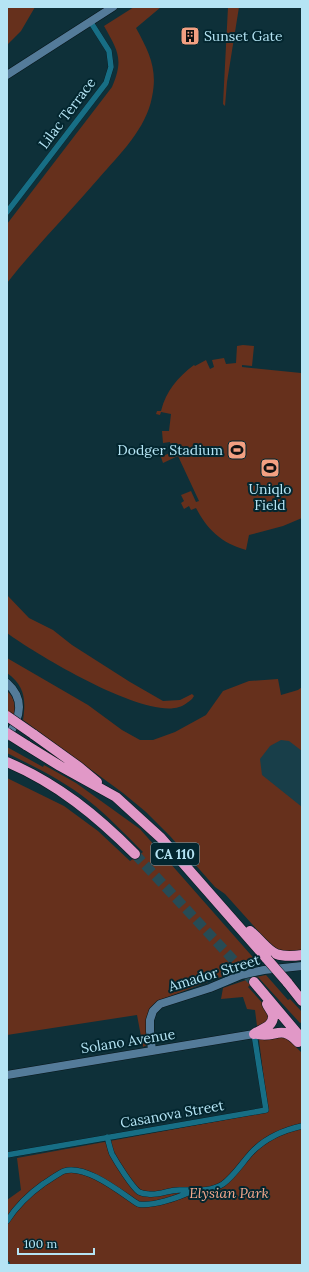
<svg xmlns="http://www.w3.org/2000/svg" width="309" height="1272" font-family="Lora,serif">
<rect width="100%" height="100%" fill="#0e3039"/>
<!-- built -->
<path fill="#183e49" d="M302,725v106l-77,-60z"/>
<!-- green -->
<path fill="#66301c" d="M7,7h28l-14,24 -14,14z
M134,7h27l-25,21c13,24 22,41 16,69 -6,32 -32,57 -53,81 -30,35 -63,68 -92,105v-59l105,-137c12,-28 6,-36 -8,-61z
M228,7h11l-12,75 -2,24 -2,-2z
M243,345l11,1 -2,20 -10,-1v2l59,6 1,-5v150l-19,8 -34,9 -3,15c-25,-7 -39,-21 -50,-42l-5,2 -2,-4 -5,3 -3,-6 3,-2 -3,-6 10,-4 5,11 3,-1 -21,-45 -15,7 -2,-6 11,-5 -2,-10 -7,1 -1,-12h7l2,-17 -10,-2 -1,3 -4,-1 1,-3h4c5,-20 17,-34 33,-46l1,1 11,-6 4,9 4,-2 -2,-7 12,-2 2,6 10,-1 1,-17z
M7,595l22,23 24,12 19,15 58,37 33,19 17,-1 12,-6 2,2 -2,3c-4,3 -8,7 -13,8 -35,12 -142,-52 -172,-74z
M7,658l81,47 34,25 18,10h13l22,-8 31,-17 17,-24 26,-10 29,-2 3,16 17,-5 4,-3v64l-13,-10 -8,-1 -11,6 -10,13 2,16 40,32v147l-24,-1 -53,-59 -10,-7 -45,-51 -24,-24 -23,-19 -100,-73c3,-20 2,-34 -16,-47z
M7,691c8,7 8,15 8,25l-8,-5z
M7,747l36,20 1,-2 32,18 64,46 118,134 -98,37 -11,14v30l-6,3 -6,-32 -130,20v-257l57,28 34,25 32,30 13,-9c-18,-18 -35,-36 -54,-51 -25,-20 -54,-34 -82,-48z
M266,975l22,25 2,-1 12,13v10l-2,1 -42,-46 -10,10 19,21 3,12 -13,6 -2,-16 -8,-1 -4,-12 -22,2 2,-11 29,-10z
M282,1036l6,3 14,14v212h-295v-65l14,-10 -4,-32 251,-46 -9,-72z"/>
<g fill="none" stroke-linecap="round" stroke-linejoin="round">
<!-- highway-tunnel -->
<path stroke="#274b55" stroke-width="10" stroke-dasharray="10 5" stroke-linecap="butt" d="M135,854l117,126"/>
<!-- street casing -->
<g stroke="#08161a" stroke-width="6">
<path id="street" d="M7,212l99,-129 5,-16 -2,-16 -19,-30
M107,1137c2,6 3,12 5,17 5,9 20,33 27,38 2,1 6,2 9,2 11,2 22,-5 33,-4 13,0 30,2 42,-6 11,-8 19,-21 28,-31 13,-14 33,-23 51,-27
M7,1155l259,-45 -12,-76
M7,1221c9,-14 22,-27 36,-37 7,-4 14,-10 21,-13 22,-7 57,22 74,33 14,3 42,-7 54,-13
M7,1264v1"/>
</g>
<!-- secondary casing -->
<g stroke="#08161a" stroke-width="9">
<path id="secondary" d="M7,75l106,-68
M7,683c19,17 13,36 0,54
M152,1051l-2,-20v-11l3,-9 7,-7 50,-16 31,-13 23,-5 38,-4
M7,1075l247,-41"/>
</g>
<!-- highway casing -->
<g stroke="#08161a" stroke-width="11">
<path id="highway" d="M33,734l46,33 18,15
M26,745l34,21 56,31 45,41 106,121
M7,762c51,22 89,53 128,92
M250,931c22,19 19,28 52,24
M254,982l48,57
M287,982l15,19
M254,1034c7,-5 20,-7 19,-19 -1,-4 -5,-8 -6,-11
M258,1034c18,4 23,-10 40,8"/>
</g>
<!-- street -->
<use href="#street" stroke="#176e85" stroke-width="5.5"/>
<!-- secondary -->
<use href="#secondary" stroke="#547b99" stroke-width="8"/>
<!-- highway -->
<use href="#highway" stroke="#e198c7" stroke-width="10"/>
<!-- highway-bridge casing -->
<g stroke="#08161a" stroke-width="11" stroke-linecap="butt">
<path id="highway-bridge" d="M7,716l26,18
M7,733l19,12
M267,959l20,23"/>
</g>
<!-- highway-bridge -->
<use href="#highway-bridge" stroke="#e198c7" stroke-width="10"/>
</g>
<!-- icons -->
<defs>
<g id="building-square" transform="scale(1)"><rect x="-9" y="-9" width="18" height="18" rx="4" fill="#f3a082" stroke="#03262f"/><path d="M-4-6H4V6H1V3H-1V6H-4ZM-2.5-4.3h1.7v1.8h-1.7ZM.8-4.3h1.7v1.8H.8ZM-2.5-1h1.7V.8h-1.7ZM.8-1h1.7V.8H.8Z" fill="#111"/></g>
<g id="stadium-square" transform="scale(1)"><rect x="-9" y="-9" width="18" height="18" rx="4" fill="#f3a082" stroke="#03262f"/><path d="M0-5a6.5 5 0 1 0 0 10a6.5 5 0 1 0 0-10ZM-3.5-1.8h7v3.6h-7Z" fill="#111"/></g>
</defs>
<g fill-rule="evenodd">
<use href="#building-square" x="190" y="36"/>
<use href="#stadium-square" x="237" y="450"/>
<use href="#stadium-square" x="270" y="468"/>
</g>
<g text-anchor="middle" stroke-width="4" stroke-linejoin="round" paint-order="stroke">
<!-- shield labels -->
<rect fill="#03262f" stroke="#80abb9" stroke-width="1" x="151" y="843" width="48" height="22" rx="3"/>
<g font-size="13" font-weight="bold" fill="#b5e4f4">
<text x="175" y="859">CA 110</text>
</g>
<!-- poi labels -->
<g font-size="14" fill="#b5e4f4" stroke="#03262f" text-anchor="start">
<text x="204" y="41">Sunset Gate</text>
<text x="223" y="455" text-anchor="end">Dodger Stadium</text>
<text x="270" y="494" text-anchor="middle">Uniqlo<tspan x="270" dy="16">Field</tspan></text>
</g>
<!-- street labels -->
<g font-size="14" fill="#b5e4f4" stroke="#03262f">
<text transform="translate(67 113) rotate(-53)" y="5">Lilac Terrace</text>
<text transform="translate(214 973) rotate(-17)" y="5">Amador Street</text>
<text transform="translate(128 1041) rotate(-9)" y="5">Solano Avenue</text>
<text transform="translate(172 1114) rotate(-10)" y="5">Casanova Street</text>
</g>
<!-- park labels -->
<g font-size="14" font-style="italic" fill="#f7a98d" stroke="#03262f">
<text x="229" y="1198">Elysian Park</text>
</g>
</g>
<!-- border -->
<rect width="309" height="1272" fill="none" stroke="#b5e4f4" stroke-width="16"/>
<!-- scale -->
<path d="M18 1248v6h76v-6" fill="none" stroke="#b5e4f4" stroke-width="2"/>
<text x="24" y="1248" font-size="12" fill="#b5e4f4" stroke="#03262f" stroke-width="3" paint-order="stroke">100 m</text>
</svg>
